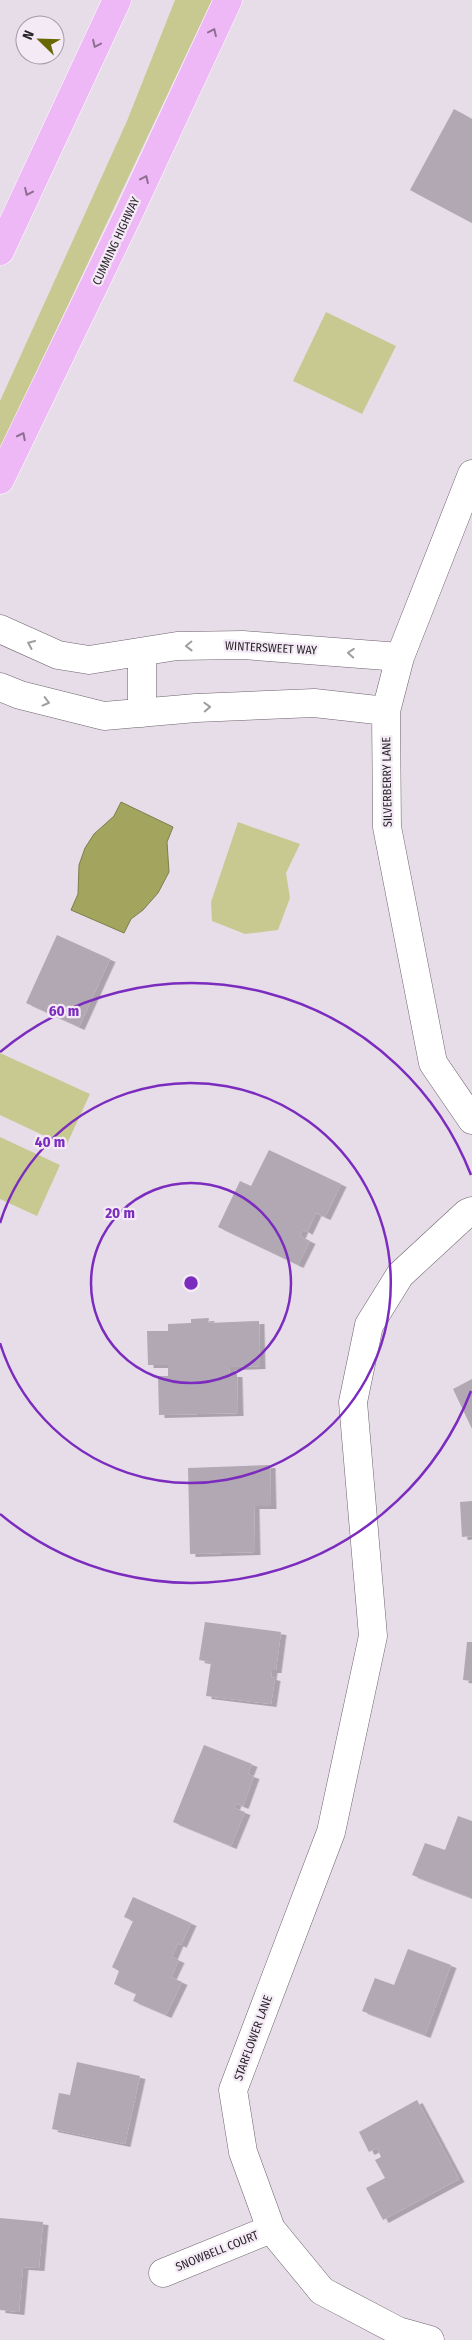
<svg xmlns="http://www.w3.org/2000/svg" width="472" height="2340" font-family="'Fira Sans Condensed',sans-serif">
<defs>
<filter id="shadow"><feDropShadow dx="5.5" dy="3" stdDeviation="0" flood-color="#0004"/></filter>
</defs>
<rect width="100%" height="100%" fill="#e7dde8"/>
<!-- green -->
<path fill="#c8c990" d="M175,0h37l-212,449v-48l127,-280z
M326,312l70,34 -34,68 -69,-33z
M238,822l62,22 -14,29 4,25 -12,32 -33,4 -33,-13 -1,-19z
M0,1053l90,41 -24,52 -66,-31z
M0,1137l60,28 -23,51 -37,-17z"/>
<!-- water -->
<path fill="#a3a45e" stroke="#7e7e4e" d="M121,802l52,25 -6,15 2,30 -11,21 -15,17 -12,9 -7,14 -53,-23 7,-16 1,-29 6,-17 9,-14 20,-18z"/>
<!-- building -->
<path fill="#b2a8b3" filter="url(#shadow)" d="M454,109l18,10v104l-62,-33z
M57,935l53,24 -31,68 -53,-24z
M269,1150l72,34 -16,33 -9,-4 -9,19 -4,-3 -3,7 10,5 -12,24 -80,-38 22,-46 11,5z
M209,1318l-1,5 51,-2 1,45 -30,1 -1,7h8l1,39 -79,2 -1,-39h10v-11h-20l-1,-34h21v-7l23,-1v-4z
M472,1379v50l-19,-40z
M270,1465l1,41h-17l1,46 -65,2 -2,-86z
M472,1501v35l-10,1 -2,-35z
M205,1622l76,10 -5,38h-4l-1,7 4,1 -4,26 -65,-8 5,-34 -12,-2z
M467,1642h5v39l-9,-1z
M204,1745l48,19 -4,10 6,2 -11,30 -7,-3 -2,5 11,4 -14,34 -58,-24z
M458,1816l14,5v77l-60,-23 13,-32 20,7z
M133,1897l58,26 -10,22 -3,-2 -6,14 7,3 -8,17 11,5 -16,33 -33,-14 3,-7 -22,-10 5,-13 -7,-4 21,-46 -9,-4z
M408,1949l43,16 -26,70 -63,-24 13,-33 19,7z
M77,2062l63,14 -15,68 -73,-15 7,-36 11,2z
M417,2100l42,79 -76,41 -17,-32 19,-10 -10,-18 6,-3 -4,-9 -8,4 -10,-20z
M0,2218l43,4 -4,46 -16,-1 -4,45 -19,-2z"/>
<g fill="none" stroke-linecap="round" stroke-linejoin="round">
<!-- minor casing -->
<g stroke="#6c636d" stroke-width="29">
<path id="minor" d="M472,474l-72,183 -14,54 1,116 46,236 39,57
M0,629l58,26 31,5 88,-14 66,-1 157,12
M142,652v61
M0,687l20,8 84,21 92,-8 118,-5 72,8
M163,2273l108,-44
M430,2340l-32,-9 -76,-40 -51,-62 -28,-77 -10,-62 98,-258 42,-196 -20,-234 16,-77 31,-50 67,-62 5,-2"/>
</g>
<!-- highway casing -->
<g stroke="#fff" stroke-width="29">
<path id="highway" d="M0,251l117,-251
M0,480l129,-267 99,-213"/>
</g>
<!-- minor -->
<use href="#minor" stroke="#fff" stroke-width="28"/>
<!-- highway -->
<use href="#highway" stroke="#eeb8f6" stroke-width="28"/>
</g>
<!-- one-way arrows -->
<defs><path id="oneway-chevron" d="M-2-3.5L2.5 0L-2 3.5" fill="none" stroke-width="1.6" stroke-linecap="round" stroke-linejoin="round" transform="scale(1.25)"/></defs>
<g stroke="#8c6e90">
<use href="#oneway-chevron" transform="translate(213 32) rotate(-65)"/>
<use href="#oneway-chevron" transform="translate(96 44) rotate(115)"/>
<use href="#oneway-chevron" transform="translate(145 179) rotate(-65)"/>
<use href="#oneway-chevron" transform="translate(28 192) rotate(115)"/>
<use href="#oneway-chevron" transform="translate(22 436) rotate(-63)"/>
</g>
<g stroke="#9f9d9f">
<use href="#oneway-chevron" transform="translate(31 644) rotate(-156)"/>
<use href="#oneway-chevron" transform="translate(189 646) rotate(179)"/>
<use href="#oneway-chevron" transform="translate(351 653) rotate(-176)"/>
<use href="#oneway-chevron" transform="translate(46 702) rotate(14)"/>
<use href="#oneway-chevron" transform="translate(207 707) rotate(-2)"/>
</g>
<!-- distance rings -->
<g fill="none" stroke="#7b2cbf" stroke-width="2.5">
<circle cx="191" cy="1283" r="100"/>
<path d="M0 1223A200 200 0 1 1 0 1343"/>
<path d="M471 1391A300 300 0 0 1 0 1514M0 1052A300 300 0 0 1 471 1175"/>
</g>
<g text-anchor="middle" stroke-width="4.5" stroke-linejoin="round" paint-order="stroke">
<!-- street labels -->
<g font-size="12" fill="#29252a" stroke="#f4eaf6">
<text transform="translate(116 241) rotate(-65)" y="4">CUMMING HIGHWAY</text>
<text transform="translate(271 648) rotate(3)" y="4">WINTERSWEET WAY</text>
<text transform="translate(387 782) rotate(-91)" y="4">SILVERBERRY LANE</text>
<text transform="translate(253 2038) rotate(-70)" y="4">STARFLOWER LANE</text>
<text transform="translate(217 2251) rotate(-22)" y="4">SNOWBELL COURT</text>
</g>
</g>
<circle cx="191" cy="1283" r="8" fill="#7b2cbf" stroke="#f4eaf6" stroke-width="2.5"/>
<g font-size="15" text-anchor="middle" font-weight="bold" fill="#7b2cbf" stroke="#f4eaf6" stroke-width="4.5" stroke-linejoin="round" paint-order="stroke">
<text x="64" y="1016">60 m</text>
<text x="50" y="1147">40 m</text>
<text x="120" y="1218">20 m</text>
</g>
<!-- north arrow -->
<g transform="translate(40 40) rotate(293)"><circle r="24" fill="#f4eaf6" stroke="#a39ba4"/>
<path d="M0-4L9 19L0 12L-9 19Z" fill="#686702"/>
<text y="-8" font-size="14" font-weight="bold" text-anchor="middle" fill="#29252a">N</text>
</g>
</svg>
